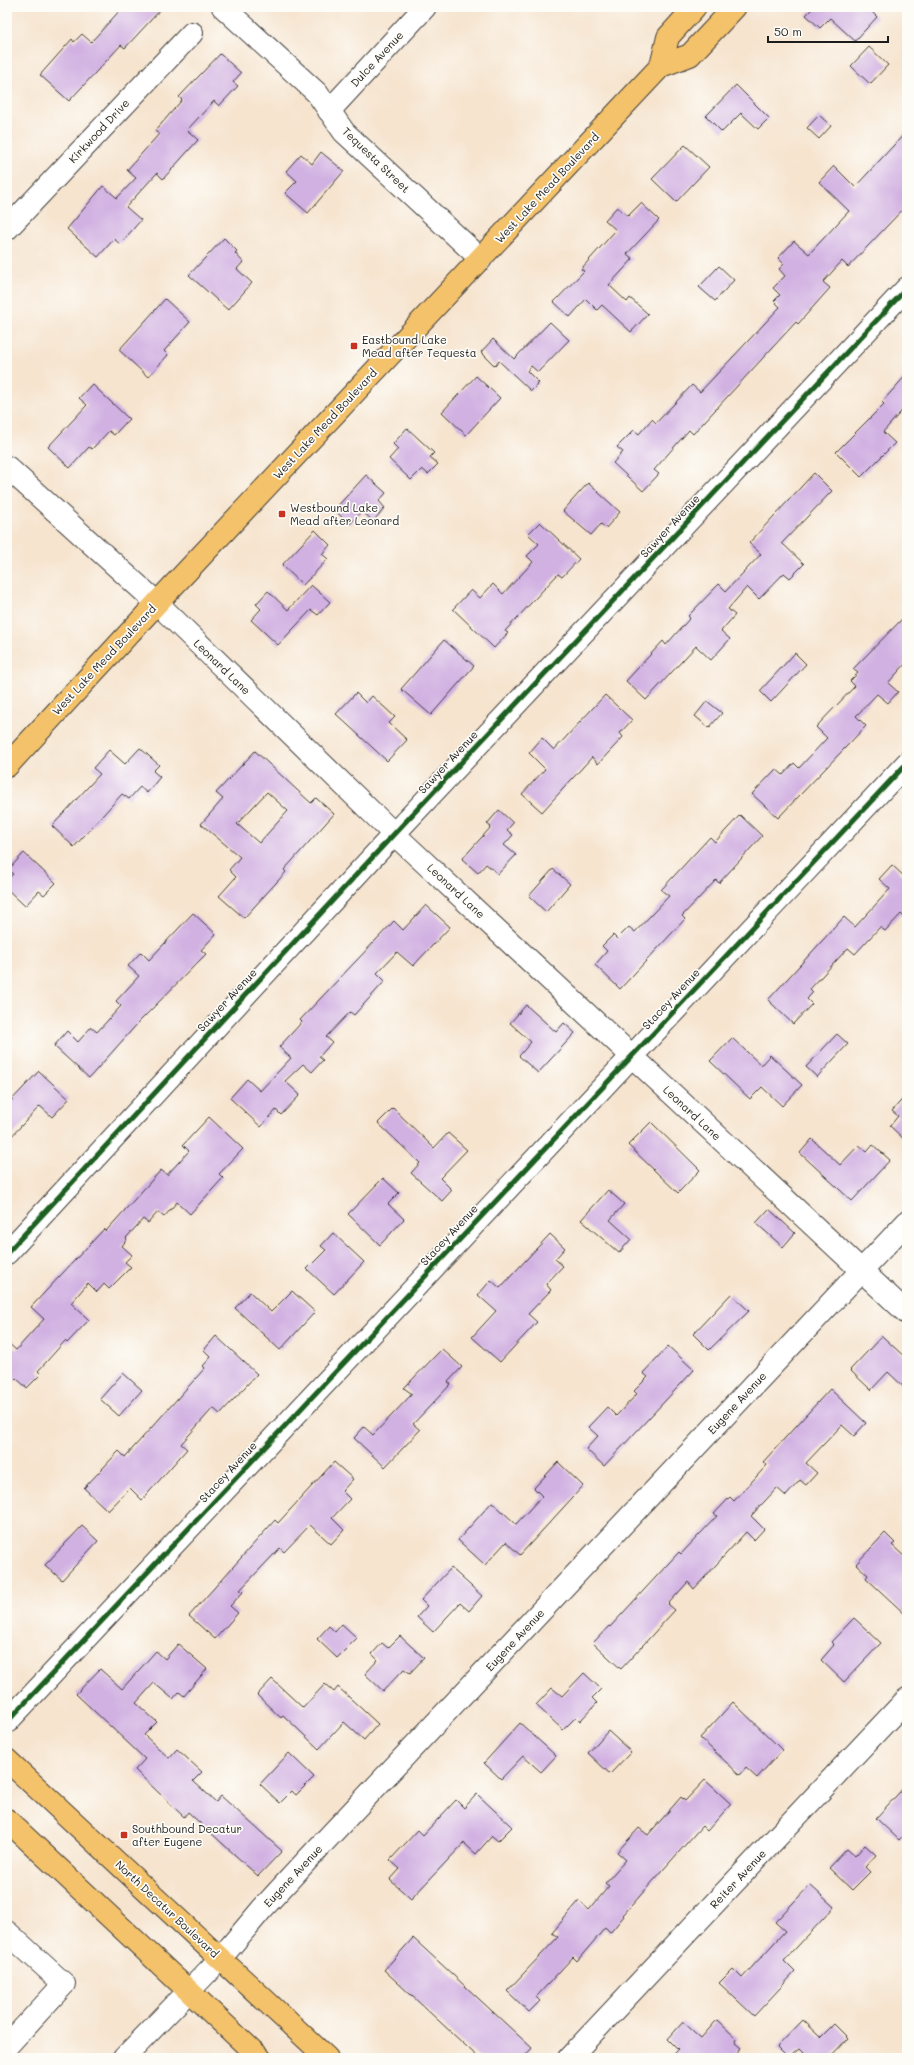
<svg xmlns="http://www.w3.org/2000/svg" width="914" height="2065" font-family="Mali,sans-serif">
<rect width="100%" height="100%" fill="#fdfcf7"/>
<filter id="ink" filterUnits="userSpaceOnUse"><feTurbulence type="fractalNoise" baseFrequency=".025" numOctaves="2"/><feDisplacementMap in="SourceGraphic" scale="8" xChannelSelector="R" yChannelSelector="G"/><feConvolveMatrix kernelMatrix="1 2 1 2 8 2 1 2 1" color-interpolation-filters="sRGB"/></filter>
<filter id="wash" filterUnits="userSpaceOnUse"><feTurbulence type="fractalNoise" baseFrequency=".012" numOctaves="4" result="noise"/><feDisplacementMap in="SourceGraphic" scale="16" xChannelSelector="R" yChannelSelector="G"/><feGaussianBlur stdDeviation="0.9" result="paint"/><feColorMatrix in="noise" values="0 0 0 0 0 0 0 0 0 0 0 0 0 0 0 0 0 1.4 0 .05"/><feComposite in="paint" operator="in"/></filter>
<g filter="url(#wash)">
<rect width="100%" height="100%" fill="#f6e4cf"/>
<g id="blocks">
<!-- building -->
<path fill="#d1b1e2" fill-rule="evenodd" d="M123,7h40l-38,41 -4,-3 -52,56 -29,-26 32,-36 2,3 8,-8 9,8z
M814,7h53l10,10 -22,24 -25,-23 -10,10 -14,-13z
M869,47l19,18 -18,19 -19,-18z
M220,54l21,19 -8,9 5,4 -19,20 -5,-5 -27,29 11,10 -35,39 -6,-6 -31,34 15,13 -21,24 -6,-5 -16,18 -31,-28 36,-43 14,12 19,-20 -9,-8 32,-36 -4,-3 27,-31 -3,-3z
M736,85l33,33 -11,11 -17,-16 -19,19 -16,-16z
M819,115l12,11 -12,13 -12,-11z
M907,131v74l-59,62 -6,-6 -19,21 7,6 -32,36 -2,-2 -103,112 -4,-4 -35,40 5,4 -16,17 -30,-28 10,-11 -6,-5 17,-17 5,4 13,-15 4,4 36,-38 8,7 80,-85 -6,-6 6,-6 -7,-7 12,-12 -6,-7 5,-5 -6,-6 16,-17 15,13 40,-43 -30,-29 15,-16 21,21z
M685,145l24,22 -33,35 -24,-23z
M321,152l23,19 -36,42 -23,-20 12,-12 -11,-10 15,-17 11,10z
M641,203l18,17 -32,34 6,5 -24,26 18,17 3,-4 18,16 -17,18 -29,-27 -5,5 -11,-11 -16,18 -16,-15 30,-31 -3,-2 35,-39 -11,-10 12,-13 11,9z
M224,238l13,13 -2,2 8,9 -6,7 15,14 -24,27 -39,-35z
M719,266l15,14 -19,21 -16,-14z
M165,299l25,23 -26,29 4,4 -20,22 -29,-27z
M550,322l19,18 -31,32 -7,-6 -4,5 12,12 -8,8 -32,-30 -4,5 -14,-14 12,-13 21,20z
M907,374v31l-24,27 12,11 -34,34 -25,-25 48,-48 -2,-2z
M476,376l24,22 -34,37 -24,-23z
M92,384l37,35 -15,16 -5,-4 -17,18 -3,-2 -19,21 -22,-21 39,-42 -8,-7z
M407,428l27,25 -4,4 8,7 -10,10 -6,-5 -11,11 -22,-21 9,-10 -5,-5z
M814,473l18,18 -50,52 22,21 -14,14 -6,-5 -25,26 -12,-12 -19,22 7,6 -14,16 9,8 -19,21 -15,-14 -50,54 -20,-19 37,-40 3,4 24,-27 -2,-2 31,-32 7,7 35,-37 -12,-11z
M366,475l20,18 -7,8 6,7 -12,13 -11,-10 -12,13 -16,-14z
M588,483l32,29 -14,16 -5,-4 -10,11 -28,-24z
M540,522l39,37 -17,18 -4,-3 -53,57 3,2 -14,15 -41,-39 18,-19 9,8 13,-14 10,10 30,-32 -6,-6 12,-12 -11,-10z
M315,530l15,15 -8,9 6,5 -25,26 -21,-20z
M311,585l19,17 -12,13 -7,-5 -33,35 -27,-25 10,-11 -5,-5 12,-13 20,19z
M907,614v48l-19,21 10,9 -10,11 -11,-9 -21,22 10,10 -88,92 -26,-24 24,-25 7,6 11,-12 5,5 28,-30 -11,-11 39,-41 -5,-5 8,-8 -5,-4z
M444,640l30,26 -43,49 -30,-26z
M795,653l11,11 -35,38 -11,-11z
M356,693l10,10 6,-7 23,21 -6,6 18,17 -20,21 -51,-47z
M605,695l27,25 -12,13 3,4 -25,27 -6,-7 -50,55 -20,-18 23,-25 -16,-16 13,-15 12,12z
M707,701l15,12 -13,15 -14,-12z
M140,748l19,17 -6,6 7,6 -13,16 -7,-6 -11,12 -7,-5 -48,53 -22,-21 48,-52 -7,-6 16,-18 16,14z
M255,751l56,52 5,-5 18,16 -50,56 2,2 -42,46 -25,-22 17,-19 -7,-7 11,-13 -39,-33 22,-25 -7,-6zM267,792l21,19 -29,32 -22,-19z
M499,810l14,13 -6,7 6,5 -9,10 12,10 -18,19 -12,-10 -8,9 -16,-14 29,-32 -4,-3z
M740,815l22,21 -43,47 -3,-3 -34,36 3,3 -65,70 -25,-24 12,-14 -5,-5 11,-11 4,4 12,-12 6,5 34,-36 -8,-6 49,-53 5,5z
M24,853l32,30 -12,12 -5,-4 -14,15 -18,-17v-9l6,-6 -5,-4z
M892,865l15,14v41l-6,-6 -16,17 -5,-4 -25,27 -7,-6 -38,41 3,3 -6,7 5,5 -19,20 -25,-24 76,-83 11,10 35,-38 -11,-10z
M553,869l17,15 -24,28 -17,-16z
M426,905l24,22 -37,39 -16,-14 -20,21 8,8 -31,34 -4,-3 -24,25 6,5 -13,15 4,3 -11,12 -9,-8 -18,17 15,14 -19,20 -5,-5 -15,17 -31,-29 17,-19 13,12 31,-33 -12,-11 23,-25 -2,-2 94,-99 9,9z
M193,913l23,21 -15,16 5,4 -67,68 -50,56 -35,-32 13,-15 11,11 13,-15 6,5 24,-26 -5,-5 23,-25 -11,-10 13,-14 8,8z
M526,1005l30,27 8,-9 11,10 -37,40 -19,-17 12,-14 -21,-19z
M837,1034l11,10 -31,33 -11,-10z
M732,1038l29,27 9,-10 32,30 -20,21 -20,-19 -12,12 -40,-38z
M39,1071l30,28 -17,18 -12,-11 -33,35v-36z
M907,1094v48l-17,-16 8,-10 -6,-5z
M393,1108l41,40 14,-15 19,17 -27,28 12,12 -10,11 -31,-28 9,-10 -42,-40z
M209,1117l34,32 -24,25 4,4 -33,36 -13,-12 -13,15 -6,-5 -10,11 -5,-4 -17,19 1,1 -5,7 10,9 -7,7 6,5 -22,22 -5,-5 -7,8 -9,-9 -17,20 18,17 -22,23 -2,-2 -27,30 3,3 -14,14 -11,-10 -9,9v-45l9,8 28,-31 -13,-12 73,-78 2,2 55,-61 6,5 22,-24 -6,-6z
M651,1122l49,48 -22,23 -50,-48z
M812,1139l28,26 19,-20 8,7 6,-7 17,15 -38,41 -52,-48z
M383,1178l16,15 -11,11 16,15 -24,26 -32,-31z
M608,1190l16,14 -14,16 21,19 -12,14 -38,-33z
M769,1209l26,24 -12,14 -27,-24z
M333,1233l31,29 -30,32 -27,-25 19,-19 -5,-4z
M550,1234l15,14 -10,11 8,7 -17,18 5,6 -23,24 9,8 -37,40 -28,-25 24,-26 -18,-16 13,-15 9,8z
M292,1291l23,21 -35,38 -45,-42 15,-16 21,20z
M731,1294l18,17 -40,39 -16,-16z
M216,1336l41,38 -37,40 -7,-6 -32,36 6,5 -45,51 -12,-12 -22,23 -24,-23 35,-37 6,6 80,-89 -2,-2 8,-9 -7,-7z
M882,1336l25,23v31l-19,-18 -17,18 -21,-20z
M668,1346l26,24 -90,96 -18,-17 12,-13 -10,-9 19,-20 9,9 21,-22 -3,-3 14,-14 -5,-4z
M442,1349l20,18 -14,15 3,2 -38,40 7,6 -35,37 -31,-29 10,-11 9,8 39,-41 -8,-6z
M123,1373l19,17 -23,26 -19,-17z
M830,1389l36,34 -12,13 -12,-11 -36,38 11,10 -11,12 -6,-5 -14,16 -9,-8 -26,28 13,13 -10,11 -8,-8 -52,57 -6,-7 -20,22 7,6 -54,59 -28,-26 16,-17 1,1 69,-75 2,2 36,-38 -3,-2 16,-17 4,4 33,-36 -4,-3z
M334,1462l19,17 -11,12 8,8 -18,19 12,12 -13,14 -21,-19 -26,27 -4,-4 -40,42 3,2 -13,14 8,7 -23,26 -26,-23 86,-96 3,3z
M558,1462l25,24 -63,69 -14,-13 -21,23 -27,-25 34,-38 24,22 26,-28 -8,-8z
M82,1526l16,15 -36,39 -17,-15z
M885,1533l10,10 -3,2 15,14v57l-41,-38 2,-3 -12,-11z
M451,1568l31,28 -13,15 -9,-8 -27,29 -16,-15 10,-11 -6,-6z
M854,1618l27,25 -37,39 -23,-22 13,-15 -3,-3z
M342,1624l15,14 -20,20 -20,-19 12,-13 6,6z
M400,1636l24,22 -14,15 -6,-4 -21,22 -18,-17 13,-14 -6,-6 10,-11 6,5z
M178,1644l29,25 -23,27 -5,-4 -6,7 -19,-16 -18,20 21,19 -13,13 25,23 8,-9 25,23 -9,9 23,21 5,-6 61,55 -24,25 -70,-64 -4,5 -49,-47 10,-11 -69,-65 24,-25 22,20 34,-38 9,8z
M584,1673l17,16 -9,9 5,5 -17,18 -4,-4 -13,13 -27,-25 16,-17 10,8z
M272,1679l31,29 22,-24 9,8 4,-5 40,37 -14,16 -20,-18 -25,27 -36,-34 -2,3 -24,-23z
M733,1702l49,48 -25,28 -11,-10 -6,7 -40,-37z
M520,1723l36,33 -15,16 -18,-16 -22,23 -17,-16z
M608,1731l23,21 -21,22 -22,-21z
M289,1753l25,24 -18,18 -4,-4 -12,12 -20,-19z
M705,1780l26,24 -24,27 -5,-5 -79,89 1,1 -14,17 -5,-5 -28,33 -4,-4 -37,40 4,4 -11,11 -22,-21 51,-54 -6,-4 27,-32 10,9 20,-24 -4,-3 21,-23 -9,-8 22,-24 9,7 33,-38 4,4z
M907,1784v47l-8,9 -23,-22z
M477,1794l35,33 -14,14 -6,-5 -16,18 -12,-11 -53,56 -21,-19 10,-11 -10,-9 28,-30 5,5 33,-35 8,8z
M865,1845l11,10 -11,12 5,5 -18,18 -23,-22 18,-19 8,7z
M810,1885l24,22 -50,54 11,11 -41,44 -35,-33 14,-14 9,9 43,-47 -10,-9z
M413,1938l119,110 -9,10h-44l-95,-88z
M717,2020l20,19 -2,4 6,5 -9,10h-63l9,-9 -10,-10 15,-17 18,16z
M803,2020l18,17 13,-13 14,14 -19,20h-21l-9,-9 -11,9 -11,-11z"/>
</g>
</g>
<g filter="url(#ink)">
<use href="#blocks" fill-opacity="0" stroke="#3d3a37" stroke-width="1"/>
<g fill="none" stroke-linecap="round" stroke-linejoin="round">
<!-- minor casing -->
<g stroke="#3d3a37" stroke-width="24">
<path id="minor" d="M223,7l94,86 27,39 137,127
M329,111l96,-104
M7,229l185,-196
M7,467l150,136 237,231 513,479
M7,1253l387,-419 513,-546
M7,1722l900,-959
M7,1932l57,52 -57,62
M124,2058l96,-99 42,-50 60,-65 585,-622
M569,2058l338,-359"/>
</g>
<!-- major casing -->
<g stroke="#3d3a37" stroke-width="24">
<path id="major" d="M661,66l7,-29 27,-30
M7,766l150,-163 504,-537 29,-11 45,-48
M7,1760l320,298
M7,1820l253,238"/>
</g>
<!-- minor -->
<use href="#minor" stroke="#fff" stroke-width="22"/>
<!-- major -->
<use href="#major" stroke="#f4c26a" stroke-width="22"/>
<!-- cycleway casing -->
<g stroke="#fdfcf7" stroke-width="8">
<path id="cycleway" d="M7,1253l387,-419 513,-546
M7,1722l900,-959"/>
</g>
<!-- cycleway -->
<use href="#cycleway" stroke="#1b5e20" stroke-width="5"/>
</g>
</g>
<!-- markers -->
<g fill="#c8321e" stroke="#fdfcf7" stroke-width="1.5">
<rect x="350" y="342" width="8" height="8" rx="2"/>
<rect x="278" y="510" width="8" height="8" rx="2"/>
<rect x="120" y="1831" width="8" height="8" rx="2"/>
</g>
<g text-anchor="middle" stroke-width="3.5" stroke-linejoin="round" paint-order="stroke">
<!-- street labels -->
<g font-size="11" fill="#1c1c1c" stroke="#fdfcf7">
<text transform="translate(377 59) rotate(-47)" y="4">Dulce Avenue</text>
<text transform="translate(99 131) rotate(-47)" y="4">Kirkwood Drive</text>
<text transform="translate(376 160) rotate(44)" y="4">Tequesta Street</text>
<text transform="translate(547 188) rotate(-47)" y="4">West Lake Mead Boulevard</text>
<text transform="translate(325 424) rotate(-47)" y="4">West Lake Mead Boulevard</text>
<text transform="translate(670 526) rotate(-47)" y="4">Sawyer Avenue</text>
<text transform="translate(104 660) rotate(-47)" y="4">West Lake Mead Boulevard</text>
<text transform="translate(222 667) rotate(44)" y="4">Leonard Lane</text>
<text transform="translate(448 762) rotate(-47)" y="4">Sawyer Avenue</text>
<text transform="translate(456 891) rotate(43)" y="4">Leonard Lane</text>
<text transform="translate(671 999) rotate(-47)" y="4">Stacey Avenue</text>
<text transform="translate(227 1000) rotate(-47)" y="4">Sawyer Avenue</text>
<text transform="translate(692 1113) rotate(43)" y="4">Leonard Lane</text>
<text transform="translate(449 1235) rotate(-47)" y="4">Stacey Avenue</text>
<text transform="translate(737 1403) rotate(-47)" y="4">Eugene Avenue</text>
<text transform="translate(228 1472) rotate(-47)" y="4">Stacey Avenue</text>
<text transform="translate(515 1640) rotate(-47)" y="4">Eugene Avenue</text>
<text transform="translate(293 1876) rotate(-47)" y="4">Eugene Avenue</text>
<text transform="translate(738 1879) rotate(-47)" y="4">Reiter Avenue</text>
<text transform="translate(167 1909) rotate(43)" y="4">North Decatur Boulevard</text>
</g>
<!-- poi labels -->
<g font-size="11" fill="#1c1c1c" stroke="#fdfcf7" text-anchor="start">
<text x="362" y="344">Eastbound Lake<tspan x="362" dy="13">Mead after Tequesta</tspan></text>
<text x="290" y="512">Westbound Lake<tspan x="290" dy="13">Mead after Leonard</tspan></text>
<text x="132" y="1833">Southbound Decatur<tspan x="132" dy="13">after Eugene</tspan></text>
</g>
</g>
<!-- margin -->
<rect width="914" height="2065" fill="none" stroke="#fdfcf7" stroke-width="24"/>
<!-- scale -->
<path d="M768 36v6h120v-6" fill="none" stroke="#1c1c1c" stroke-width="2"/>
<text x="774" y="36" font-size="12" fill="#1c1c1c" stroke="#fdfcf7" stroke-width="3" paint-order="stroke">50 m</text>
</svg>
